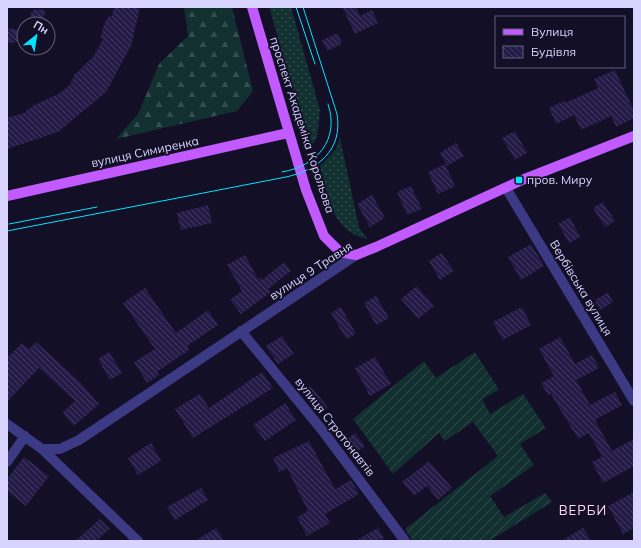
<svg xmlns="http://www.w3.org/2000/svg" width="641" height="548" font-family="Mulish,sans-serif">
<defs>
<pattern id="grass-dots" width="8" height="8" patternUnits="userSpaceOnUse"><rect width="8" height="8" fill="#12302f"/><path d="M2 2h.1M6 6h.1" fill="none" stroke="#344d4e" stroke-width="1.8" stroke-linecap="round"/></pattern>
<pattern id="forest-firs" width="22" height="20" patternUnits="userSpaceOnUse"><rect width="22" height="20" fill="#12302f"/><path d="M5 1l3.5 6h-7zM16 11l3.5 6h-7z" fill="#344d4e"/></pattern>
<pattern id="garden-furrows" width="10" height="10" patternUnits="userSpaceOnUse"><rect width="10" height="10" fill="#12302f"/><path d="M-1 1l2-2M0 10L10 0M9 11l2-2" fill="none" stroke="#344d4e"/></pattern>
<pattern id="building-back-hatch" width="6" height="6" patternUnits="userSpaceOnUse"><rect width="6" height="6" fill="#241b47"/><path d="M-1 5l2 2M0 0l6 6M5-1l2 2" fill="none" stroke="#433b63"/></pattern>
</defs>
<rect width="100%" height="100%" fill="#130f26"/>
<!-- grass -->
<path fill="url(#grass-dots)" d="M269,7h22l29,103 -3,27 -7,11z
M340,138l19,89 8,12c-36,-8 -38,-42 -47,-73l16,-17z"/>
<!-- forest -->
<path fill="url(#forest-firs)" d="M184,7h48l21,84 -16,20 -121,28 22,-25 21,-50 29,-28z"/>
<!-- garden -->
<path fill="url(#garden-furrows)" d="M475,352l24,38 -17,9 8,15 33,-20 23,34 -26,16 14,21 -44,31 14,21 41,-24 7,9 -63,39h-76l-8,-12 93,-73 -25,-34 -28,19 -6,-8 -46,41 -40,-55 71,-58 12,17z"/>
<!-- building -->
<path fill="url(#building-back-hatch)" d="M114,7h26l-9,39 -25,46 -48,40 -51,17v-31l20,-6 -1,-2 7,-3 -1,-1 28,-13 12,-10 -2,-1 5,-6 -1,-1 19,-18 10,-18 -3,-1 3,-7 -1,-1 4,-10h1l2,-5 3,1z
M342,7h14l4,9 12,-6 6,13 -23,11z
M35,9l10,1 -1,10 -4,4h-11l2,-11z
M7,28l13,2 -1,10 -5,3h-7z
M338,33l4,11 -15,7 -5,-11z
M615,70l19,41v7l-18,9 -5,-11 -30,14 -7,-15 -18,9 -7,-16 15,-7 1,2 33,-15 -4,-9z
M515,131l12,22 -12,7 -13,-22z
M456,143l8,13 -17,10 -7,-13z
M445,164l10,22 -17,8 -10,-22z
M411,186l11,23 -15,6 -10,-23z
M372,195l13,23 -15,9 -13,-23z
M603,202l12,19 -10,6 -12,-19z
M208,205l4,18 -31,7 -4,-17z
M570,217l10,20 -11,6 -11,-19z
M531,244l13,22 -23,14 -13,-23z
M442,253l12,18 -14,9 -11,-19z
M245,255l13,24 2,-1 2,2 22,-18 7,9 -23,18 3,3 -30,22 -11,-14 12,-9 -15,-26z
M417,286l17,20 -16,13 -17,-20z
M145,288l31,45 32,-23 10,15 -31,21 2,4 -32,22 2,3 -12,8 -13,-21 21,-13 -32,-46z
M608,292l5,10 -13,8 -5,-10z
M376,296l13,22 -13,7 -12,-22z
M341,307l15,27 -10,5 -15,-26z
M522,307l9,18 -28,15 -10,-18z
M282,336l12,18 -16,10 -12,-18z
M560,337l15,27 17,-9 7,13 -23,12 14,25 25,-13 7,13 -27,15 17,31 22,-12v27l-31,17 -11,-21 10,-5 -13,-24 -11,6 -27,-45 -3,1 -7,-12 13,-7 -15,-27z
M36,342l44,40 19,22 -25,22 -12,-13 13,-12 -36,-33 -32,34v-44l15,-15 7,6z
M109,352l13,21 -12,7 -12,-21z
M375,357l16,27 -21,12 -15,-28z
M262,372l11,16 -80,50 -18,-29 25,-15 9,14z
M310,386l18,21 -8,7 -19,-22z
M285,403l11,17 -31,21 -12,-16z
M355,433l10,13 -12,9 -10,-13z
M309,441l26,48 16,-9 8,14 -34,20 5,9 -23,13 -10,-19 11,-6 -21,-43 -8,4 -6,-14z
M151,443l10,18 -23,14 -10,-17z
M24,457l25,19 -23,30 -19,-15v-12z
M429,461l23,27 -14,12 -11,-14 -13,10 -12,-14z
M201,488l7,12 -33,20 -8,-13z
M634,492v36l-11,6 -15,-28z
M100,519l10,10 -14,12h-21z
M216,528l8,13h-29z
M378,528l6,10 -5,3h-24z
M583,528l8,13h-30z"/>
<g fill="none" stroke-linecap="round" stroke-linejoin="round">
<!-- minor -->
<path stroke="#3d3a85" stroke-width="10" d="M506,188l128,213
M241,331l81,99 83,111
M7,424l35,25 96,92
M42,449h18l19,-9 277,-185
M7,462l18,-26"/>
<!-- major -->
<path stroke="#c25bff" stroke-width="10" d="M252,7l54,183 18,46 16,16 16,3 20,-8 146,-67 112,-44
M7,196l281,-63"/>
<!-- tram -->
<path stroke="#00e5ff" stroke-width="1" d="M296,7l19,57
M282,172c35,-6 58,-32 46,-68
M9,224l88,-17
M7,231l279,-54c32,-7 57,-27 51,-63l-34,-107"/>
</g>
<!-- markers -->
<rect fill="#00e5ff" stroke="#130f26" stroke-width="1.5" x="515" y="176" width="8" height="8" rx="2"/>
<g text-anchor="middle" stroke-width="3.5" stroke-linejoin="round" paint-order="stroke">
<!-- street labels -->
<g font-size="12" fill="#d9d4ff" stroke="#130f26">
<text transform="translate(302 125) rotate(72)" y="4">проспект Академіка Корольова</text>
<text transform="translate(145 152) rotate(-12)" y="4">вулиця Симиренка</text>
<text transform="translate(311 271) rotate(-33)" y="4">вулиця 9 Травня</text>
<text transform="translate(581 288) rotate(59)" y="4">Вербівська вулиця</text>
<text transform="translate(335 427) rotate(52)" y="4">вулиця Стратонавтів</text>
</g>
<!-- poi labels -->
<g font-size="12" fill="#d9d4ff" stroke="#130f26" text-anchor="start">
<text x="527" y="184">пров. Миру</text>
</g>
<!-- neighbourhood labels -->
<g font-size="13" letter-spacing="1" fill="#ffd6f0" stroke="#130f26">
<text x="583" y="515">ВЕРБИ</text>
</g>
</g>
<!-- border -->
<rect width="641" height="548" fill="none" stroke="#d9d4ff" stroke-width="16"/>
<!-- legend -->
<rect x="495" y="16" width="130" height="52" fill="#130f26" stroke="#625e7d"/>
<rect x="503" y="29" width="20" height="6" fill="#c25bff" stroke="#625e7d"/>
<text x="531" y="36" font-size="12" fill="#d9d4ff">Вулиця</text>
<rect x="503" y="46" width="20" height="12" fill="url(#building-back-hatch)" stroke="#625e7d"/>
<text x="531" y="56" font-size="12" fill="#d9d4ff">Будівля</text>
<!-- north arrow -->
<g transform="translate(36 36) rotate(30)"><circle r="19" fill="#130f26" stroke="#625e7d"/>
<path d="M0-3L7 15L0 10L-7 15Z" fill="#00e5ff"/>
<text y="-6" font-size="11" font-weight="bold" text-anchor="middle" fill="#d9d4ff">Пн</text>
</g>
</svg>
